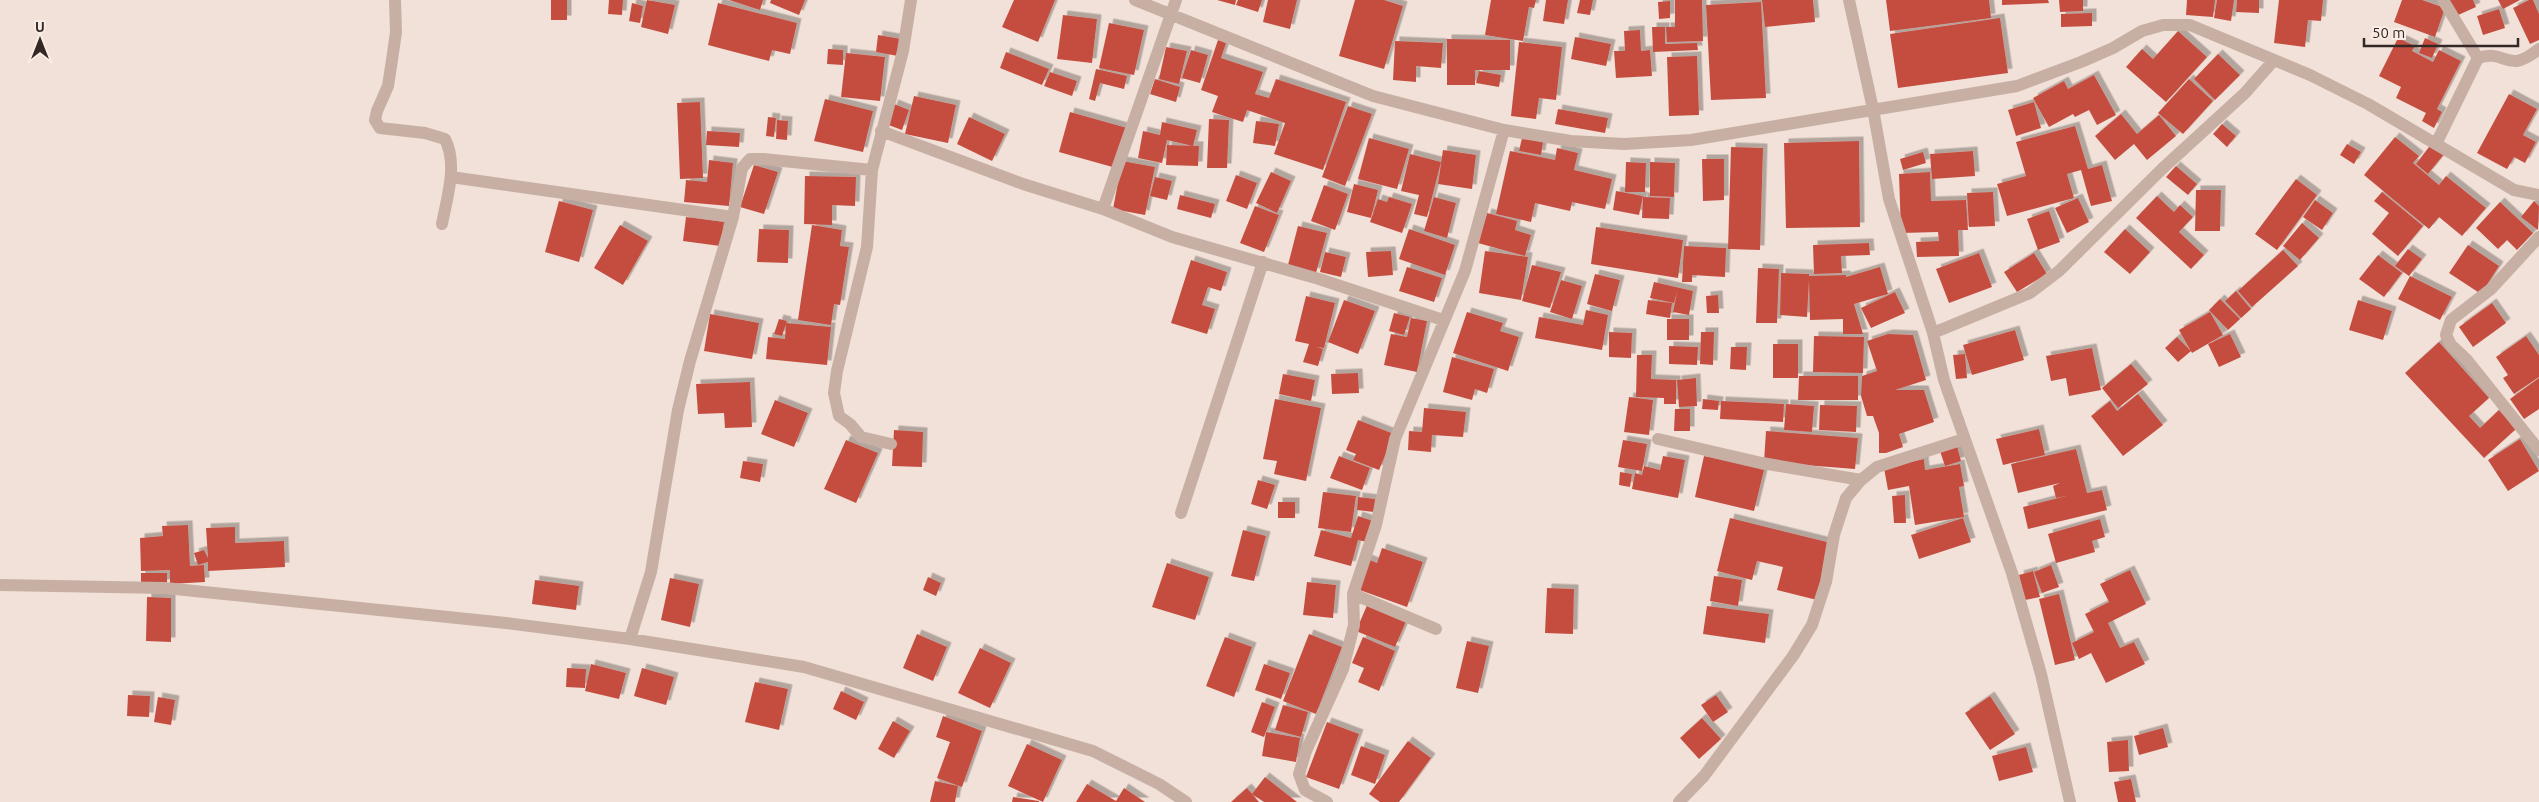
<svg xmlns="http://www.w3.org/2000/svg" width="2539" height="802" font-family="Ubuntu,sans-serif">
<defs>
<filter id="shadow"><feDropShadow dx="4.5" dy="-4.5" stdDeviation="0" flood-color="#0004"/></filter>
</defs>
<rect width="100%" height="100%" fill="#f1e1d8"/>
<!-- building -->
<path fill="#c54e41" filter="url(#shadow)" d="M551,0h16v20h-16z
M609,0h14l-1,15 -14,-1z
M647,0l28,5 -7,29 -27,-7z
M729,0h34l-3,10z
M771,0h34l-6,15 -29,-12z
M1014,0h41l-17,42 -36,-15z
M1217,0h19l-1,5z
M1238,0h24l-4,12 -22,-7z
M1268,0h29l-7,29 -27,-7z
M1355,0h29l19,6 -19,63 -45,-13z
M1491,0h45l-2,8 -5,-1 -6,34 -38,-6z
M1546,0h22l-4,24 -21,-3z
M1580,0h13l-3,15 -13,-2z
M1675,0h27l1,41 -36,1 -1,-15h9z
M1762,0h51l2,22 -50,5z
M1886,0h103l2,18 -101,13z
M2002,0h46l1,3 -47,2z
M2059,0h24v11l-23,1z
M2187,0h28l-2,17 -27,-2z
M2217,0h17l-3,21 -17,-3z
M2237,0h22v13l-23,-1z
M2279,0h44l-2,21 -13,-1 -3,27 -31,-4z
M2402,0h20l23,8 -10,29 -41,-15z
M2449,0h24l3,7 -20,9z
M2498,0h22l-17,9z
M2529,0h4l6,14v26l-9,4 -17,-36z
M1670,1v17l-11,1 -1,-17z
M1761,2l5,96 -55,2 -5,-95z
M632,3l11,3 -3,17 -11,-2z
M718,3l79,20 -7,31 -18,-4 -3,11 -61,-16z
M2499,9l6,19 -22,7 -6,-19z
M2092,13v13l-31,1v-13z
M1063,15l34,4 -5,44 -35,-4z
M2000,18l8,55 -110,15 -8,-54z
M1109,23l35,7 -10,45 -35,-7z
M1652,27h13v17l32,-1 1,7 -45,2z
M1640,30l1,21 9,-1 2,26 -36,2 -2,-27h11l-1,-20z
M2178,31l29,26 -41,45 -40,-35 16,-18 11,10z
M878,35l23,4 -3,17 -22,-4z
M1575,37l36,7 -5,22 -35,-7z
M2398,38l17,8 -3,5 21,11 6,-12 22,11 -24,48 5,3 -8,16 -12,-7 4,-8 -30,-15 5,-11 -22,-11z
M2425,38l13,6 -6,14 -13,-5z
M1447,39l63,1v30h-35v15h-28z
M1218,40l8,3 -5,15 42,14 -8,22 14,4 7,-19 70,23 -23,68 -49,-16 11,-31 -38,-13 -4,12 -31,-10 6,-16 -17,-6z
M1395,41l48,2 -2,25 -25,-2v16l-23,-2z
M1519,42l43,5 -6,53 -17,-2 -3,21 -25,-3z
M1166,47l21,4 -8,33 -20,-5z
M828,49l15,1v15l-16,-1z
M1191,50l17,5 -8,28 -18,-5z
M1006,52l43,17 -7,16 -42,-17z
M846,53l39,4 -5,44 -39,-4z
M2218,54l22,21 -25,25 -21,-21z
M1697,56l2,59 -30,1 -2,-59z
M1096,69l31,7 -3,13 -24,-6 -5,18 -6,-2z
M1479,71l22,4 -2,12 -23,-4z
M1050,72l27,9 -5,15 -28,-10z
M2094,75l22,40 -19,10 -8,-15 -14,7 -2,-3 -24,13 -16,-29 31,-17 4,8z
M1155,79l25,8 -4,15 -26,-8z
M2189,79l24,22 -30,33 -25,-21z
M2509,94l28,15 -14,26 13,7 -11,21 -11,-6 -7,12 -30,-16z
M914,96l42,9 -8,38 -43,-9z
M825,99l48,12 -10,41 -49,-11z
M700,102l3,76 -23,1 -3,-76z
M2034,102l7,26 -25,8 -8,-26z
M894,104l15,6 -7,20 -16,-6z
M1348,106l24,8 -27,72 -23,-9z
M1558,109l50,9 -3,15 -50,-9z
M1070,112l57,16 -11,40 -57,-16z
M2121,114l16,20 22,-19 17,21 -29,24 -13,-16 -19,16 -20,-24z
M768,117l8,1 -2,19 -8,-1z
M969,117l36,17 -13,27 -35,-17z
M1209,119l20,1 -2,48h-20z
M777,120l11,1 -1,19 -11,-1z
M1256,121l23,3 -4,22 -22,-3z
M1162,122l35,8 -4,16 -26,-6 -5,23 -24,-5 5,-27 17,4z
M2222,124l14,12 -9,11 -14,-13z
M2075,126l13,43 14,-4 10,36 -21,5 -10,-36 -14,4 7,24 -67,18 -10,-32 29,-8 -10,-34z
M707,131l33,2 -1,14 -33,-2z
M2395,137l24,19 -6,7 26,22 7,-9 40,32 -24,28 -23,-19 -10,12 -65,-54z
M1369,138l40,11 -12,40 -39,-10z
M1522,138l21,4 -2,13 -22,-4z
M1859,141l1,86 -74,1 -2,-85z
M2432,143l13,10 -17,21 -12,-10z
M2347,144l14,8 -7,12 -14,-9z
M1167,145l32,1 -1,20 -32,-1z
M1731,147l32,1 -3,102 -32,-1z
M1557,148l21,5 -4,17 38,9 -7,30 -33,-7 -2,9 -35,-8 -4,19 -35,-8 14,-63 45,9z
M1443,150l33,5 -4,34 -34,-5z
M1973,151l2,25 -43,3 -2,-25z
M1923,152l3,11 -23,7 -3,-11z
M1410,154l31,8 -14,55 -13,-3 5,-19 -18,-4z
M1702,159h22v41l-21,1z
M709,160l24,3 -4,43 -45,-4 2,-22 21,2z
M1122,161l33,6 -10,48 -32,-6z
M1626,162l20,1 -1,29h-20z
M1650,162l25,1 -1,34 -24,-1z
M754,165l24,7 -14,42 -24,-7z
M2176,166l21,18 -9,11 -22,-18z
M1271,172l20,9 -14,32 -21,-10z
M1930,172l1,29 35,-1 2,30h-10l1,26 -42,1 -1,-15 23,-1 -1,-9 -37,1 -2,-59z
M1236,175l21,8 -10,26 -21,-8z
M805,176l51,1 -1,29 -23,-1v20l-28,-1z
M1155,177l17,4 -5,19 -17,-4z
M2296,179l21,16 -40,55 -22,-16z
M1354,184l24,6 -7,28 -24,-6z
M1324,185l24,9 -13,36 -24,-9z
M2196,190h25l-1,41h-25z
M1616,191l27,5 -4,19 -26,-5z
M1993,192l2,34 -26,1 -2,-34z
M2382,192l41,34 -25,30 -26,-22 17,-21 -15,-12z
M1180,195l35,9 -4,14 -34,-9z
M2157,196l17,16 6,-7 13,12 -14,15 25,23 -13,14 -55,-51z
M1389,197l23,7 -10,29 -32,-11 8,-23 9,3z
M1434,197l22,6 -9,35 -23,-7z
M1643,197l27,1 -1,21 -27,-1z
M2078,198l11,24 -22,11 -12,-25z
M2315,200l18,13 -11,17 -19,-13z
M559,201l34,9 -14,52 -34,-10z
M2534,201l5,5 -1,24 -17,-13z
M2500,202l33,31 -16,17 -10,-10 -9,9 -22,-21z
M1255,206l24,9 -15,37 -24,-9z
M2049,211l11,31 -22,8 -11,-31z
M1487,213l30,8 -2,9 16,5 -6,21 -47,-13z
M686,217l38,5 -4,24 -37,-5z
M2302,223l17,15 -19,22 -17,-14z
M620,225l28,16 -25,44 -29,-17z
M812,225l30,5 -2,16 9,1 -9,58 -6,-1 -3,21 -33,-5z
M1298,226l29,7 -11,40 -28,-8z
M1596,227l87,13 -5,38 -87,-14z
M759,229l30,1 -1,33 -31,-1z
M1409,229l46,16 -10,30 -46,-16z
M2125,229l25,23 -20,22 -26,-22z
M1869,243l1,12 -29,1 1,17 -28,1 -1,-29z
M2468,245l31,21 -18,28 -32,-21z
M1684,246l42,2 -1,29 -33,-2v7h-10z
M2408,249l14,10 -13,17 -14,-10z
M2283,250l15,16 -46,41 -14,-16z
M1391,251l2,24 -25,2 -2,-25z
M1485,251l43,6 -7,43 -42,-7z
M1325,252l21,5 -5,20 -21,-5z
M1979,253l13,34 -43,16 -13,-34z
M2034,253l13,21 -30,18 -13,-20z
M2378,255l24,18 -18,24 -25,-18z
M1191,260l36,12 -6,19 -13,-4 -6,18 13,4 -8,25 -36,-11z
M1532,265l29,7 -11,36 -28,-7z
M1407,267l35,11 -8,24 -35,-11z
M1880,267l8,27 -34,10 9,30h-20v-15l-33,1 -1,-40 -2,37 -27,-2 1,-42 28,1v2l37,-1v2z
M1758,268l21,1 -2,54h-21z
M1595,274l25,6 -8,31 -25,-7z
M2410,276l42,21 -12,23 -42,-21z
M1561,280l21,6 -10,33 -22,-7z
M1654,282l39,9 -4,24 -16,-3 4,-20 -3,11 -24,-5z
M2236,291l15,18 -10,9 -16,-17z
M1895,292l10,21 -34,15 -10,-20z
M1718,295l1,18h-12l-1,-17z
M1306,296l29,7 -11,45 -7,-1 6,2 -5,17 -15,-4 6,-18 -14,-3z
M2220,299l20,20 -12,11 -19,-20z
M1344,300l31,11 -17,43 -30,-12z
M1648,300l24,3 -2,15 -24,-4z
M2358,300l34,11 -9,29 -34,-10z
M2492,303l14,20 -33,24 -14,-20z
M1586,310l22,5 -6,35 -67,-12 4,-21 44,8z
M1467,312l36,11 -3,8 19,6 -11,34 -55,-18z
M2210,312l13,23 -31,18 -13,-23z
M1394,313l16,4 -6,18 -15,-4z
M710,314l49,9 -7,36 -48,-8z
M1411,318l16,3 -10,51 -33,-7 7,-31 16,3z
M779,319l8,2 -5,15 -8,-2z
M1667,319h22v21h-22z
M786,323l45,4 -4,38 -61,-6 2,-22 17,2z
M2015,330l9,30 -52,15 -9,-30z
M1609,332l23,1 -1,25 -22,-1z
M1701,332h13l-1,33 -13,-1z
M1888,334l25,1 13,45 -31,10h29l10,32 -35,12 4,13 -17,6h-7v-20l-6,-17h-6l-6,-20 1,-20 15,-5 -10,-30z
M2230,334l11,23 -22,10 -11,-23z
M1814,336l50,1 -1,36 -50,-1z
M2526,336l13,19v22l-25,17 -11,-16 5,-3 -12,-18z
M2177,337l14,14 -13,11 -13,-14z
M2439,342l50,56 -20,18 11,12 19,-18 17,19 -32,29 -79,-85z
M1773,344h25v34h-25z
M1669,346l29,1 -1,18 -28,-1z
M1731,347h16l-1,23 -16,-1z
M2092,348l9,42 -32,6 -3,-18 -15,3 -5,-25z
M1965,354l2,24 -11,1 -3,-24z
M1637,355h15l-1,24 25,1v24h-12v-6l-28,-1z
M1452,357l42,12 -7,24 -12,-4 -3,11 -29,-8z
M2131,364l17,20 -30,24 -16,-20z
M1358,373l1,20 -27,1 -1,-20z
M1283,374l32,6 -4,21 -32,-7z
M1799,376h59v24h-60z
M1696,378l1,28 -18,1 -2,-27z
M2539,378v31l-15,10 -14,-20z
M750,382l2,45 -27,1 -1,-15 -26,1 -2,-30z
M2138,394l25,31 -40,31 -32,-40 19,-15 7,10z
M1629,397l24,3 -4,35 -25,-3z
M1275,399l46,9 -15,73 -32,-7 3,-13 -14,-2z
M1703,399l16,2 -1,9 -16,-1z
M775,400l33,13 -14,34 -33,-13z
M1721,401l63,3 -1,18 -63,-3z
M1786,404l28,2 -2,26 -28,-2z
M1820,405l37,1 -1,26 -37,-2z
M1424,408l42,4 -3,25 -31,-2 -1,17 -23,-2 1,-19 13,1z
M1675,409h15v22h-16z
M1358,420l36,14 -15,36 -26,-10 3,-6 -10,-4z
M2039,429l6,26 -42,10 -7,-26z
M894,430l29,2 -1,35 -30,-1z
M1766,431l92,7 -3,31 -91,-7z
M2520,439l19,32 -31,20 -20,-31z
M846,440l32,13 -22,50 -32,-14z
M1623,440l24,4 -5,27 -24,-4z
M1957,446l4,15 -16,5 -5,-15z
M2076,449l11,44 15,-3 5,20 -79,19 -5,-22 43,-11 -10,2 -3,-12 7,-3 -42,10 -7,-29z
M1339,456l31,12 -8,22 -32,-12z
M1663,456l22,4 -7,38 -46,-9 3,-16 7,2 2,-9 16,4z
M1704,456l60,14 -10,41 -59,-14z
M1924,459l1,11 35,-6 4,22 -5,1 5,30 -49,8 -6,-39 -21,4 -4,-22z
M743,461l20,3 -3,18 -20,-4z
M1620,472l12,2 -2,13 -11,-2z
M1258,480l17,5 -8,24 -16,-5z
M1323,492l33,4 -5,36 -33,-4z
M1905,495l1,28h-12l-2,-27z
M1358,497l17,2 -1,13 -17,-2z
M1278,502h17v16h-17z
M1358,516l15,5 -6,21 -9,-2 -7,26 -37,-10 7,-26 30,8z
M1730,518l101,25 -14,57 -40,-10 6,-23 -26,-6 -5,19 -35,-9z
M1963,518l8,24 -52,17 -8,-24z
M2100,519l5,18 -13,4 3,11 -39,11 -8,-29z
M188,525l2,41 14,-1 1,17 -35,2v-14l-29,1 -1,-33 23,-2 -1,-10z
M235,527v16l49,-2 1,26 -77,4v-9l-10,3 -4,-12 10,-3 4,8 -2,-30z
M1243,530l23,6 -12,45 -23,-5z
M1382,548l41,14 -16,45 -50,-18 10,-30 10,4z
M1167,563l42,14 -14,43 -43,-13z
M2051,565l8,22 -17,6 -8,-21z
M2130,570l16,34 -38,19 12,25 14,-6 11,22 -39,19 -15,-30 -12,6 -7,-16 22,-11 -9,-18 24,-12 -9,-18z
M2033,571l7,26 -15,3 -6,-25z
M141,573h26v11l-26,-1z
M1714,576l28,4 -4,26 -28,-5z
M928,577l13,6 -5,13 -13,-6z
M670,578l29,6 -9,43 -29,-7z
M535,580l44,6 -3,24 -44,-6z
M1307,582l29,3 -3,33 -30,-3z
M1547,588l27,1 -1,45 -28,-1z
M2059,594l16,66 -20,5 -16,-66z
M147,597l24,1v44l-25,-1z
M1368,603l39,16 -12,28 -39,-16z
M1707,606l62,8 -4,29 -62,-9z
M917,634l30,13 -14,34 -30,-13z
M1309,634l33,13 -26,67 -33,-13z
M1225,637l27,10 -18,50 -28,-11z
M1363,637l32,14 -16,40 -21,-9 6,-14 -12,-5z
M1467,641l22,5 -11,47 -22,-5z
M980,648l31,15 -21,45 -32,-15z
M591,664l35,9 -7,26 -34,-8z
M1264,664l26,9 -9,26 -26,-9z
M567,668l19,1 -1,19 -19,-1z
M642,668l32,9 -8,28 -32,-9z
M755,682l33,7 -9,41 -34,-8z
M841,691l23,11 -8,18 -23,-11z
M128,695l22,1 -1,21 -22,-1z
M1716,695l12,17 -15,10 -12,-17z
M1990,696l25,38 -25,16 -25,-37z
M158,697l17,3 -4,25 -17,-3z
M1262,702l13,5 -11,30 -13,-5z
M1283,705l25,7 -7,25 -26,-7z
M943,716l39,15 -20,56 -25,-9 13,-36 -14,-5z
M1702,718l19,21 -22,20 -19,-21z
M893,721l17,10 -16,27 -16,-9z
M1327,722l32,12 -20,55 -33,-12z
M2163,728l5,19 -29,8 -5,-19z
M1266,732l34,6 -4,24 -34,-6z
M2128,740l1,31 -20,1 -2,-30z
M1408,741l23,17 -32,44h-19l-11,-8z
M1027,744l35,16 -19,42 -35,-16z
M1361,746l24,9 -10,29 -24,-9z
M2026,747l7,25 -34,9 -7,-25z
M1265,777l32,25h-33l-12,-8z
M2131,779l5,23h-18l-4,-20z
M935,781l23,5 -3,16h-25z
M1087,784l29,17 8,-13 21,14h-69z
M1247,788l12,14h-28z
M1013,797l26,4v1h-27z"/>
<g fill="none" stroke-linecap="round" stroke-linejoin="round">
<!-- minor -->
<path stroke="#c8afa4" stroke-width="12" d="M395,0l1,32 -4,28 -4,26 -11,25 -2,9 5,8 45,5 20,6c13,26 2,58 -3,85
M1135,0l238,96 131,34 67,11 53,3 67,-4 326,-54 64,-24 32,-14 29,-17 21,-6h27l120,50 58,29 146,86 25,5
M1849,0l24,109 16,90 44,134 11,47 68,193 29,101 29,128
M2443,0l35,58c29,-10 28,18 61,-9
M881,131l142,53 80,25 69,28 147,42 124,41
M2436,144l42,-86
M451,177l282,40
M1103,209l73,-209
M2539,237l-48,52 -40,31 -5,15 5,10 16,15 72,90
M1933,333l97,-40 29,-22 103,-102 83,-76 29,-33
M1658,439l104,24 99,17
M891,444l-30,-7 -11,-13 -11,-8 -5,-23 3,-22 30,-124 5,-77 31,-119 8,-51
M1181,513l82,-251
M0,585l165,3 341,35 124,16 174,28 289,84 66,33 27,18
M1353,594l83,35
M630,639l21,-67 27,-162 12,-49 43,-144 9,-49 8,-9h13l109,11
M1327,802l-22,-12 -6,-16 7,-23 37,-82 11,-44 -1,-31 23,-69 19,-86 70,-168 39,-141
M1679,802l25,-26 89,-120 19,-31 14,-43 8,-47 12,-37 15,-18 16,-13 87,-28"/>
</g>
<!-- north arrow -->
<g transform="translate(40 40)" stroke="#f9ece4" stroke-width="4" paint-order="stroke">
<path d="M0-4L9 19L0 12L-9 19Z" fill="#342826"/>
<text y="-8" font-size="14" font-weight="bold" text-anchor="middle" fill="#342826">U</text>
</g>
<!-- scale -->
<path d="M2364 38v8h154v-8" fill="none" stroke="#342826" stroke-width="2.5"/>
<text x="2372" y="38" font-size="15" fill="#342826" stroke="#f9ece4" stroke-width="4" paint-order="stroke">50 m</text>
</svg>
